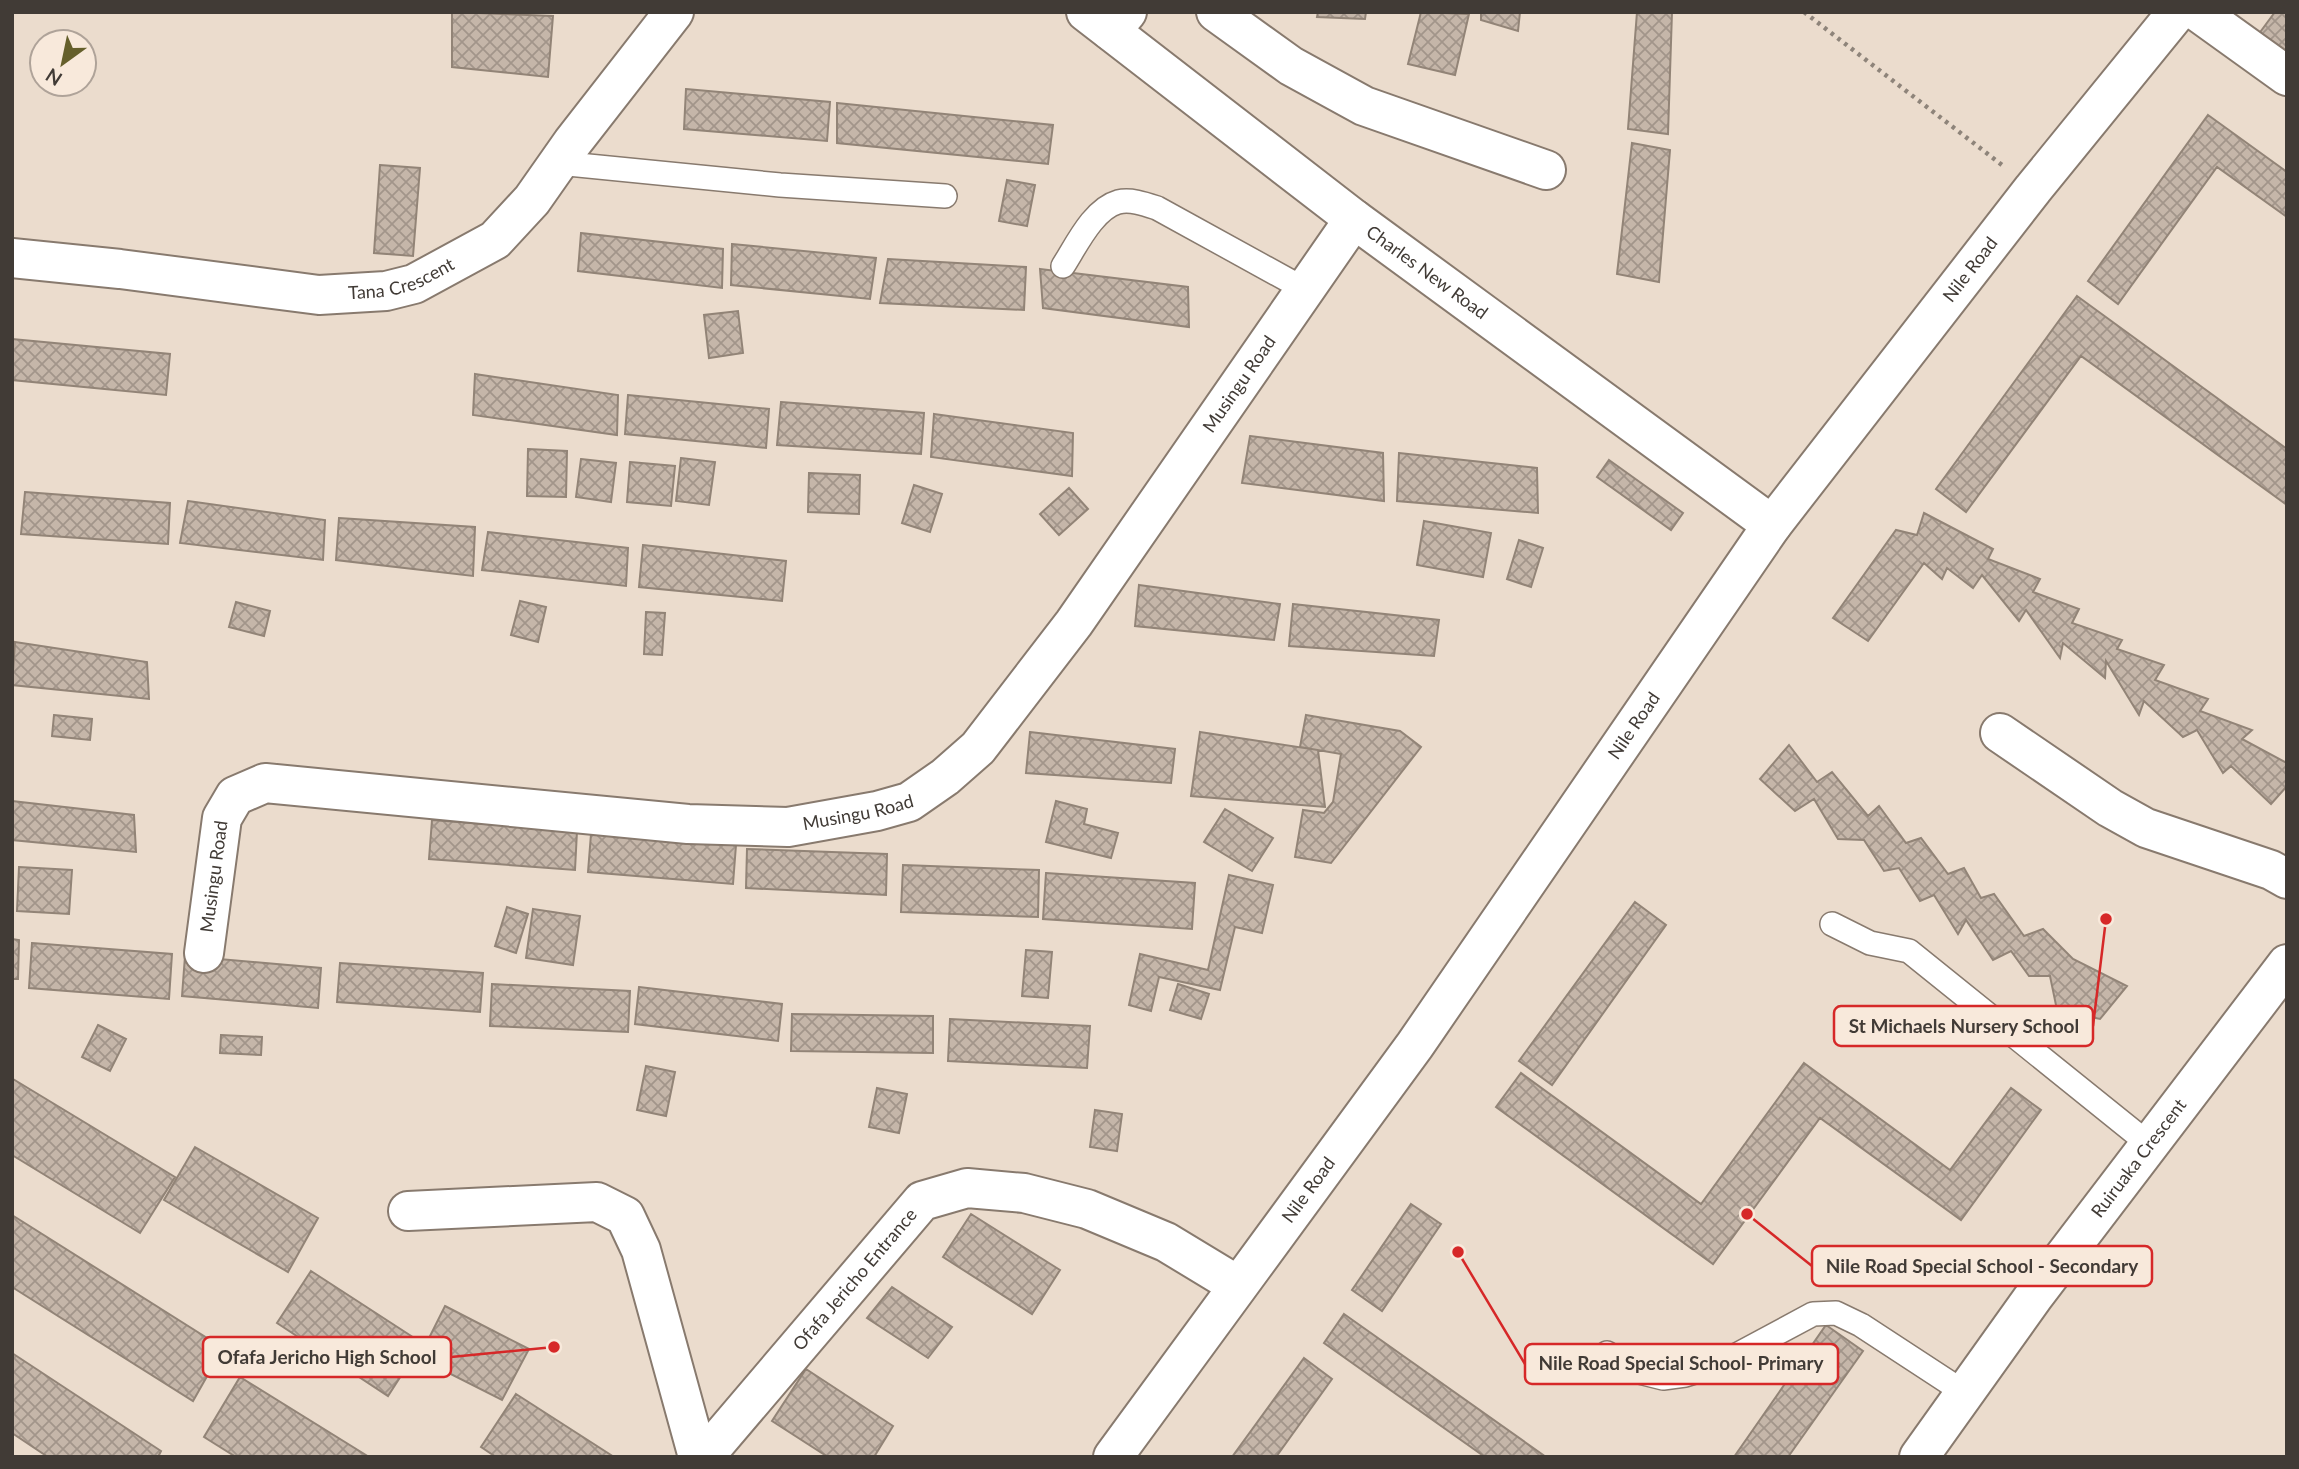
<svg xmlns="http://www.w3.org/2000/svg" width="2299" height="1469" font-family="Lato,sans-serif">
<defs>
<pattern id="building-cross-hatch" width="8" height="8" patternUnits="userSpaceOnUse" patternTransform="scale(1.75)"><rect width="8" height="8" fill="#c5b6a9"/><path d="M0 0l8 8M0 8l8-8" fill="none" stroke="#a2958a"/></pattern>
</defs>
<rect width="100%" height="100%" fill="#ebdccd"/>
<!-- building -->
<path fill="url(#building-cross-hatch)" stroke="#928477" stroke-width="2" d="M452,12l101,4 -5,61 -96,-10z
M1318,12h48l-1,7 -48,-2z
M1421,12l48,2 -14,61 -47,-11z
M1481,12h39l-2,19 -37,-11z
M1637,12h35l-4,122 -40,-5z
M2275,12h12v46l-29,-23z
M686,89l144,13 -3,39 -143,-12z
M837,103l216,22 -5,39 -211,-21z
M2208,115l79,57v45l-70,-50 -99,137 -30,-23z
M1632,143l38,7 -11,132 -42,-8z
M380,165l40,3 -7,88 -39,-3z
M1007,180l28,5 -8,41 -28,-5z
M581,233l142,16 -1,39 -144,-17z
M732,244l144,14 -6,41 -139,-14z
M888,259l138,8 -2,43 -144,-7z
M1040,269l148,18 1,40 -146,-19z
M2077,296l210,153v56l-206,-149 -115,156 -30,-23z
M738,311l5,42 -34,5 -5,-43z
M12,339l158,15 -4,41 -154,-15z
M475,374l143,21 -1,40 -144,-20z
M628,395l141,14 -3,39 -141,-14z
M781,402l143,11 -3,41 -144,-9z
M934,414l139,19 -1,43 -141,-19z
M1250,436l133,17 1,48 -142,-18z
M528,449l39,2 -1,46 -39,-1z
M1399,453l138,15 1,45 -141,-12z
M681,458l34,4 -6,43 -33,-4z
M581,459l35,4 -5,39 -35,-5z
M1609,460l74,53 -12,17 -74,-53z
M630,462l45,4 -4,40 -44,-4z
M809,473l51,2 -1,39 -51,-2z
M914,485l28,9 -12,38 -28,-9z
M1069,488l19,21 -29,26 -19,-21z
M25,492l145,11 -2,41 -147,-10z
M188,501l137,19 -2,40 -143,-17z
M1924,513l69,36 -5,10 52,20 -7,13 46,17 -7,14 50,17 -5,9 47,16 -9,15 53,19 -8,12 52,19 -10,9 45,24v23l-16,18 -40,-38 -8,7 -26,-43 -14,7 -39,-36 -5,14 -33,-54 -1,17 -42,-35 -3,15 -34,-48 -7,11 -37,-46 -9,13 -26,-20 -5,11 -18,-16 -56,78 -35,-23 63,-88 21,5z
M339,518l136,9 -2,49 -137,-16z
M1424,521l67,12 -8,44 -66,-12z
M488,532l140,16 -2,38 -144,-16z
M1519,540l24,8 -12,39 -24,-8z
M643,545l143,16 -4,40 -143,-14z
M1139,585l141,19 -6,36 -139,-14z
M520,601l26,6 -8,35 -27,-7z
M236,602l34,9 -6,25 -35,-9z
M1293,604l146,16 -5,36 -145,-10z
M646,612l19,1 -3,42 -18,-1z
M15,642l132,20 2,37 -137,-14z
M54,715l38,4 -2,21 -38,-4z
M1306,715l94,16 21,16 -90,116 -36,-6 8,-47 21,3 9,-11 8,-48 -41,-7z
M1030,732l145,17 -4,34 -145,-10z
M1200,732l118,18 7,57 -134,-11z
M1789,745l28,37 15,-10 36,44 11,-10 27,37 15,-5 27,36 16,-6 17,30 13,-4 30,42 19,-7 30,30 54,27 -27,33 -43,-9 -7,-34h-21l-18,-25 -18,9 -27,-40 -8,14 -24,-39 -14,6 -21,-33 -15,3 -20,-31 -26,-1 -24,-40 -19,12 -35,-32z
M12,801l122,14 2,37 -124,-12z
M1056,801l31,8 -3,15 34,9 -7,25 -65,-16z
M1225,809l48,29 -21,33 -48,-29z
M432,820l145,11 -2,39 -146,-11z
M591,834l145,11 -3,39 -145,-12z
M747,849l140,5 -1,41 -140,-7z
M903,865l136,5 -1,47 -137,-5z
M19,867l53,3 -3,44 -52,-3z
M1046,873l149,10 -3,46 -149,-10z
M1229,875l44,10 -11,48 -27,-6 -15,63 -61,-13 -8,34 -22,-6 11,-51 68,16z
M1635,902l31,23 -114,160 -33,-24z
M507,907l21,7 -12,39 -21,-7z
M533,909l47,7 -7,49 -47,-7z
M12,939l7,1 -1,39h-6z
M32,943l140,11 -3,45 -140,-11z
M1026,950l26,2 -4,46 -26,-2z
M185,956l136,12 -3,40 -136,-12z
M340,963l143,10 -3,39 -143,-10z
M492,984l138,7 -2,41 -138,-6z
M1178,984l31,10 -8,25 -31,-9z
M639,987l143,17 -4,37 -143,-17z
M792,1014l141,2v37l-142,-2z
M950,1019l140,7 -3,42 -139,-7z
M98,1025l28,14 -16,32 -28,-14z
M221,1035l41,2 -1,18 -41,-2z
M1804,1063l146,107 61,-82 30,22 -80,110 -141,-102 -107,146 -217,-157 25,-34 180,131z
M646,1066l29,6 -9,44 -29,-6z
M13,1079l162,98 -35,56 -128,-78z
M877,1088l30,6 -8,39 -30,-6z
M1095,1110l27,4 -5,37 -27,-4z
M195,1147l123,71 -30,54 -124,-72z
M1411,1204l30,20 -59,87 -30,-21z
M971,1214l89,56 -28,44 -89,-57z
M12,1215l211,133 -30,53 -181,-114z
M311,1271l111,72 -34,53 -111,-73z
M892,1287l60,40 -24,31 -61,-40z
M445,1306l84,43 -27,51 -83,-42z
M1344,1314l202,143h-61l-161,-114z
M1826,1325l37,26 -75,106h-54z
M12,1353l149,98 -3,6h-110l-36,-24z
M1304,1358l28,21 -56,78h-44z
M806,1369l87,57 -19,31h-46l-56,-36z
M240,1377l129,80h-133l-32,-20z
M516,1394l98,63h-118l-15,-10z"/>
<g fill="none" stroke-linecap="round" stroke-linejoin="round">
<!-- service casing -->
<g stroke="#887a6e" stroke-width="26">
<path id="service" d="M558,163l222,22 165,11
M1063,266c13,-20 30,-57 55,-64 13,-3 27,2 39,6l149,82
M1832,924l38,19 39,8 241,194
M1607,1353l28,18 28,7 22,-3 35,-11 93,-50 23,-1 25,12 104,68"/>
</g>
<!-- minor casing -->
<g stroke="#887a6e" stroke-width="42">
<g id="minor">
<path d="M1216,12l75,54 73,40 182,64"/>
<path d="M2198,12l89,64"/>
<path d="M1111,31l16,-19"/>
<path id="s1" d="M12,258l108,11 199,26 67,-4 28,-7 81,-44 37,-40 40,-57 102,-131"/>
<path d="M2000,733l110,75 36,20 125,42 16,9"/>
<path id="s2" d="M204,953l18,-135 13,-22 30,-13 423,41 100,3 89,-16 32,-9 36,-25 33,-29 96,-125 280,-404"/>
<path d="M408,1211l189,-9 28,14 16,34 57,207"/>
<path id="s3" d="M704,1457l218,-256 45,-13 57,5 63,16 79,33 71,43"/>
<path id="s4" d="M1919,1457l115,-161 253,-332"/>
</g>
</g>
<!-- tertiary casing -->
<g stroke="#887a6e" stroke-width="42">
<g id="tertiary">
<path id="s5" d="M1086,12l268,207 418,306"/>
<path id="s6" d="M1113,1457l302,-412 357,-520 261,-336 144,-177"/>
</g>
</g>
<!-- path -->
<path stroke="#8e847a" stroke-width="4.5" stroke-dasharray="3.5 5" stroke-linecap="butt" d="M1804,12l198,153"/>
<!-- service -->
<use href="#service" stroke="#fff" stroke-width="23"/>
<!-- minor -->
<use href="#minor" stroke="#fff" stroke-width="38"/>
<!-- tertiary -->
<use href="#tertiary" stroke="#fff" stroke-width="38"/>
</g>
<g text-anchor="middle" stroke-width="5" stroke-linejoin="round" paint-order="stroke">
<!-- street labels -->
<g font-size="18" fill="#413b36" stroke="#f8e9db">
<text dy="6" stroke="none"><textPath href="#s6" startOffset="1465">Nile Road</textPath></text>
<text dy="6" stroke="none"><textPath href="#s5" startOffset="429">Charles New Road</textPath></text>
<text dy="6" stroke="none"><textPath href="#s1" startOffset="394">Tana Crescent</textPath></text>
<text dy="6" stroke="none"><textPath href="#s2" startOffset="1379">Musingu Road</textPath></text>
<text dy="6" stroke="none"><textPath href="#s6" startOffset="898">Nile Road</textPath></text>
<text dy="6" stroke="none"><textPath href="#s2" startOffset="791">Musingu Road</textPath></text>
<text dy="6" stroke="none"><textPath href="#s2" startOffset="77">Musingu Road</textPath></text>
<text dy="6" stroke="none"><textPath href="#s4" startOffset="371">Ruiruaka Crescent</textPath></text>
<text dy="6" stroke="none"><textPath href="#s6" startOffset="331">Nile Road</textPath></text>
<text dy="6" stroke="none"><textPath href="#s3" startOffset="233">Ofafa Jericho Entrance</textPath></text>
</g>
</g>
<!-- callouts -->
<path fill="none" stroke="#d62828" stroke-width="2.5" d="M2106 919L2093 1026M1747 1214L1812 1266M554 1347L451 1357M1458 1252L1525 1364"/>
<g fill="#d62828" stroke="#f8e9db" stroke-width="2.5">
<circle cx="2106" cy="919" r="7"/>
<circle cx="1747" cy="1214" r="7"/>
<circle cx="554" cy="1347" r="7"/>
<circle cx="1458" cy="1252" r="7"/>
</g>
<g fill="#f8e9db" stroke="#d62828" stroke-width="2.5">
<rect x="1834" y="1006" width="259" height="40" rx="7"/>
<rect x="1812" y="1246" width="340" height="40" rx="7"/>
<rect x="203" y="1337" width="248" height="40" rx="7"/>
<rect x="1525" y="1344" width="313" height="40" rx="7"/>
</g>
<g font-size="19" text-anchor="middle" font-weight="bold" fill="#413b36">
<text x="1964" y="1033">St Michaels Nursery School</text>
<text x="1982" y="1273">Nile Road Special School - Secondary</text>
<text x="327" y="1364">Ofafa Jericho High School</text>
<text x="1681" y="1370">Nile Road Special School- Primary</text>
</g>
<!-- border -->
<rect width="2299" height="1469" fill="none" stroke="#413b36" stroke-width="28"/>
<!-- north arrow -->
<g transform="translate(63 63) rotate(213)"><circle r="33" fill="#f8e9db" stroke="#afa399" stroke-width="2"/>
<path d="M0-5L12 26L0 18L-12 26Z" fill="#655f2b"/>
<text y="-10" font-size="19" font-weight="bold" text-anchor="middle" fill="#413b36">N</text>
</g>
</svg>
